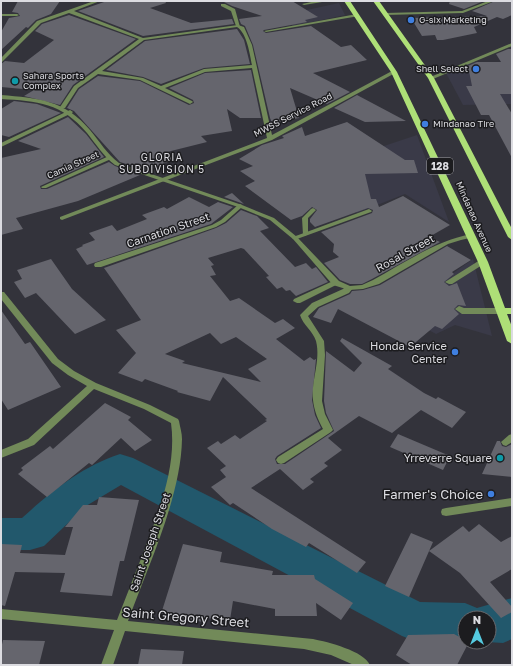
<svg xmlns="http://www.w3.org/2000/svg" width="513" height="666" font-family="'Golos Text',sans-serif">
<rect width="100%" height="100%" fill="#33333b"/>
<!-- built -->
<path fill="#3a3a48" d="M339,3l6,12 -52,11 -14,-10z
M473,61l13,5 26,7v31l-49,1 -17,-32z
M417,135l32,87 -44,-28 -48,19 -48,-42z
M473,259l19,77 -37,-11 -19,9 -39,-21z"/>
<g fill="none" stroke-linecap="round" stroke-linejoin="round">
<!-- river -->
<path fill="#22586c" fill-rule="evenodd" d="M120,454l13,4 287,144 45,1 12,5 35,-10v41l-9,4 -16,-1h2v-24h-24v24h2l-2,1 -48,-1 -15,-6 -281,-151 -35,21 -42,40 -14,4h-29v-32h21c30,-27 59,-51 98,-64z"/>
</g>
<!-- building -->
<path fill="#65656d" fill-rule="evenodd" d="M18,1h42l-9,13 -15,6 -8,8 -2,-1 -25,23v-18l8,-14 11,-2 -2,-3 -6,-1z
M107,1h58l1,2 -16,5 41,15 41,-4 2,5 -91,12 -65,-25z
M224,1h68l26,16 -13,3 2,2 -43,8 -1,1 3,2 45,-7 30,21 10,-2 16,15 -54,13 37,19 -23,12 -37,-16 9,30 -27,5 -2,-5 -17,-73 -8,-19 -4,-2 -2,-5 23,-3 -30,-10 -8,-4z
M450,1h34l-20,8 -15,-5z
M495,1h17v14l-9,4 -6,-2 -23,10 3,6 -34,7h-6l-2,-5 -13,1 -11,-18 76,-2 -15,-5z
M69,15l67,24 -63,46 -13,20 -36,-9 10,-6 -33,-3v-23l4,-3 19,2 30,-23 -19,-9 7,-7z
M237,29l7,11 6,24 -46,4 -43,16 -18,-7 -37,-7 39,-29z
M508,49h4v45h-12l12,20v44l-23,-43h-8l-15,-29h6l-4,-20 9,-4h24l-5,-8z
M251,70l10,48h-21l-13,-9 5,22 -31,5 6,6 -40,10 7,7 -26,12 -28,-9 -46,-51 -7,-3 12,-19 19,-13 42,5 49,24 5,-2 -1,-3 -24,-12 36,-15z
M357,95l49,26 -41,1 -31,-14z
M14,101l23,3 24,9 -52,24 -8,-2v-26z
M68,117l18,17 18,23 -64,29 1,3h6l62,-27 6,4 25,9 -62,26 -62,17 7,11 -22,6v-77l40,-9 -23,-8z
M347,122l58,38h9l4,13 -53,1 6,25h5l3,8 24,-11 47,29 -21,12 11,5 -68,37 -10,5h-12l-10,-4 -16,-17 15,-6 -6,-5 1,-8 -13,-12 51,-19 1,-3 -5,-2 -53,19 -5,-5v-3l7,-9 -5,-3 -10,9 -11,4 -46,-34 10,-5 -15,-10 13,-5 -14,-7 23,-14 22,-7 -2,-2 20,-9 3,9z
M232,193l12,11 -20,-7z
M189,197l20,10 9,-5 15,5 -22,17 -124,41 -11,-16 7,-3 -1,-1 13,-5 -6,-7 23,-8 5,6 30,-12 -5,-4 22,-8 3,2z
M241,210l16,6 12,12 -9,3 35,36 11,-4 6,6 4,-2 12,15 -32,14 -6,-6 -4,1 -4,-4 -5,2 -11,-12 3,-1 -25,-27 -3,-1 -33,10 6,7 -3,1 5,9 -6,1 20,25 9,-3 36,25 8,-4 12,9 -19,11 28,22 6,-4 4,3 2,-1 -4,41 3,15 6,13 -44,28 -2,3 2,5h8l49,-33 -8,-18 -2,-12 2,-50 28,21 8,-9 -22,-22 2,-3 50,28 -4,3 36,24 12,6 2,-2 28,15 -14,16 -31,-18 -29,23 -33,-17 -31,22 14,12 -18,13 4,3 -18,13 4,3 -11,8 -23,-21 -29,19 115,74 -9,11 -48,-30 -3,4 -34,-18 -39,-26 -3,2 -19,-18 15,-10 -6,-7 6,-4 -19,-18 11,-7 3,3 14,-9 5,4 27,-18 -2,-1 2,-1 -44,-42 -13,24 -33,-9 1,-1 -33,-12 -3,3 -24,-9 18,-20 -20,-23 25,-10 -37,-52 112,-40 10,-5zM210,333l11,11 15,-7 31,22 -19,10 13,13 -79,-19 3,-2 -20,-7z
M447,246l24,14 -19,12 2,2 -10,8 5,4 8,-3 9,23 -8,-1 -4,4 5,5 -17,15 -7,-3 -25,21 -72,-38 -7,14 -18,-6 6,-9 31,-14 2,-3 11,-1 17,-5z
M51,259l21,30 34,31 -31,14 -39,-41 -11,5 -11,-16 8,-3 -5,-9z
M1,310l24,34 5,-2 31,45 -53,23 -7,-11z
M105,403l26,14 -3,3 24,20 -17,11 -14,-13 -29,27 -3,-2 -42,34 -29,-23 5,-4 -2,-2 29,-22 3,3z
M398,434l52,22 -7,14 -53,-23z
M497,441h3l2,5 4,1 6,-3v33l-30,-3z
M99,497l40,3 -15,61h-4l-8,35 -52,-4 5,-19 -50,-1 -10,34 -4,-1v-61l21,1 -2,8 45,2 8,-28h-8l18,-22h14z
M479,524l22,18 11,-6v33l-22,13 22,25v5l-11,6 -41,-45 -31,-22 34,-25 6,6z
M411,533l22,9 -24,55 -24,-11z
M183,544l39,8 -2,10 53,9 -1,4h42l1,4 38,24 -12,17 -25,-17 1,13h-42v-7l-42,-8 -3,19 -25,-2 -2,4 -42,-8z
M454,634l11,6v2h4l-12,23h-45l-16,-10 12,-20z
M3,640l42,1 -6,24h-38v-16z
M141,649l43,2 -2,14h-44z"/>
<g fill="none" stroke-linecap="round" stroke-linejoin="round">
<!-- service -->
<path fill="#728a59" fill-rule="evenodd" d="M316,1h12l-24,4 -2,-1z
M221,4h4l10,5 5,18 -4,-1 -5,-15 -10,-5z
M1,14h16l2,1 -2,1h-16z
M357,14l2,1v1l-93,16 -2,-1z
M313,208l3,2 -8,8v16l-3,2 -2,-1 -1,-17 9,-9z
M480,260h3l4,2 -35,22h-3l-4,-2z
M333,281h3l4,2 -40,20h-3l-4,-2 1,-2z
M459,306l5,2h37l4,3 -4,3h-39l-7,-5z
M512,434v8l-6,4 -3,-1 -2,-3 8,-7z
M512,498v8l-66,10 -4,-1 -1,-3 1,-3 4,-1z"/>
<!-- pedestrian -->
<path fill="#728a59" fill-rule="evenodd" d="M346,286h6l1,2 -4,5 -31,14 -10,9 16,25 1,14 -3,46 3,13 8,16 -2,2 -47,31 -3,1 -3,-1 -2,-3 2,-3 45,-28c-5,-9 -9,-19 -10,-29 -2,-20 8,-39 3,-59 -3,-10 -13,-16 -16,-26l12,-12 31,-14z"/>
<!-- minor -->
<path fill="#728a59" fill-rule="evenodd" d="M94,1h6l-26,10 69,27 95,-13 6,2 8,18 20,90 120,-64 5,1 -125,68 -210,80 -2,-1v-2l207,-79 -15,-70 -47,4 -40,16 27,13 1,1 -3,2 -50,-24 -42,-6 -20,14 -13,20h-4l-1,-1 14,-21 65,-47 -70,-26 -28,10 -40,40v-5l36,-37zM237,27c10,6 13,28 15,38l-48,4 -43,17 -18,-8 -41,-7 42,-31z
M488,1h6l-31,12 -78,2 -2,-1 2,-1 77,-2z
M512,43v3l-79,33 -5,-1z
M70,110l3,2 -1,1 -71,34v-4z
M109,156l2,1v2l-65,29h-4l-1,-1z
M240,204l2,1v2l-17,15 -9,5 -115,40h-6l-1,-2 1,-2 117,-38 9,-5 17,-15z
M369,209l3,2 -1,1 -74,27 -2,1 -3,-2 1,-1z
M1,292h3l54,67 16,12 22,12 54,22 28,14 1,2c1,6 3,12 3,18 -1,58 -34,127 -54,182l185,18c15,3 51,12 57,26h-16l-23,-10 -27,-6 -179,-18 -12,34h-12l13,-35 -113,-11v-10l116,11c9,-23 18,-46 27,-69 15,-40 33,-85 27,-128l-27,-14 -50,-20 -60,56 -33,13v-8l27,-11 59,-53 -19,-11 -16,-12 -51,-64z"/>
<!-- tertiary -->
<path fill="#728a59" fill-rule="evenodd" d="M1,95c37,3 64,5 89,35 10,12 17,24 29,33l123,42 32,13 23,19 42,44 11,5 12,-1 11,-5c31,-17 64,-40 99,-46l3,2 -1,1 -13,3 -13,4 -69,40 -16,5 -14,1 -16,-5 -40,-46 -23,-19 -32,-13 -123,-42c-12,-9 -19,-21 -28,-32 -25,-30 -50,-32 -86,-34z"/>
<!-- primary -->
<path fill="#aedf77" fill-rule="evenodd" d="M344,1h6l47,71 91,190 17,46h7v6h-5l5,13v17l-5,-3 -29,-79 -87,-190z
M373,1h6l55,77 78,151v11l-4,-3 -80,-159z"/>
</g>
<!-- markers -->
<g fill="#3f7fe0" stroke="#1c1c1f" stroke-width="1.5">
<circle cx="411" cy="20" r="4"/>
<circle cx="476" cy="69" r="4"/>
<circle cx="425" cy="124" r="4"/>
<circle cx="455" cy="352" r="4"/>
<circle cx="491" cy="494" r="4"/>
</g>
<g fill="#0f9aa8" stroke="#1c1c1f" stroke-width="1.5">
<circle cx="15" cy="81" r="4"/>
<circle cx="500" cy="458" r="4"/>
</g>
<g text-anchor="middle" stroke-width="3" stroke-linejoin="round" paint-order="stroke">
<!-- far-poi labels -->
<g font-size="9" fill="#dcdce1" stroke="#1c1c1f" text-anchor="start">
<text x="419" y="23">G-six Marketing</text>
<text x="468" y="72" text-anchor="end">Shell Select</text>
<text x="23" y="79">Sahara Sports<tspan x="23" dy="10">Complex</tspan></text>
<text x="433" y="127">Mindanao Tire</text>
</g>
<!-- far-street labels -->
<g font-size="9" fill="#dcdce1" stroke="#1c1c1f">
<text transform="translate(293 115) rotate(-27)" y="3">MWSS Service Road</text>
<text transform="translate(73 165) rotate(-24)" y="3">Camia Street</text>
<text transform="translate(474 217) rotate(66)" y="3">Mindanao Avenue</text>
</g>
<!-- far-neighbourhood labels -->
<g font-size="10" letter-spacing="1" fill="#dcdce1" stroke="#1c1c1f">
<text x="162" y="161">GLORIA<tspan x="162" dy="12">SUBDIVISION 5</tspan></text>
</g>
<!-- shield labels -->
<rect fill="#1c1c1f" stroke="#a2a2a7" stroke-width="1" x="427" y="158" width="26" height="16" rx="3"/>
<g font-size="10" font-weight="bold" fill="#dcdce1">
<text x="440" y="170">128</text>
</g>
<!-- street labels -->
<g font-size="11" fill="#dcdce1" stroke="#1c1c1f">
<text transform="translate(168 230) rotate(-19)" y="4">Carnation Street</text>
<text transform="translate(405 253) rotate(-29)" y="4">Rosal Street</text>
<text transform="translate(150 542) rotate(-71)" y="4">Saint Joseph Street</text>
</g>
<!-- poi labels -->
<g font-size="11" fill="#dcdce1" stroke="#1c1c1f" text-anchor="end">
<text x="447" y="350">Honda Service<tspan x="447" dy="13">Center</tspan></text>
<text x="492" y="462">Yrreverre Square</text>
</g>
<!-- near-poi labels -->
<g font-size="13" fill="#dcdce1" stroke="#1c1c1f" text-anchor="end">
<text x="483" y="499">Farmer's Choice</text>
</g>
<!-- near-street labels -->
<g font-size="13" fill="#dcdce1" stroke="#1c1c1f">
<text transform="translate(186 617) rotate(5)" y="5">Saint Gregory Street</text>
</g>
</g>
<!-- border -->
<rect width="513" height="666" fill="none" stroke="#dcdce1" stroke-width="4"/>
<!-- north arrow -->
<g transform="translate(477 630)"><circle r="19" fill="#1c1c1f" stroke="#69696d"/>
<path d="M0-3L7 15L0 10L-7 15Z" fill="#55cadf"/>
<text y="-6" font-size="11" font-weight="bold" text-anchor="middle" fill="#dcdce1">N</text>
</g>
</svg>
